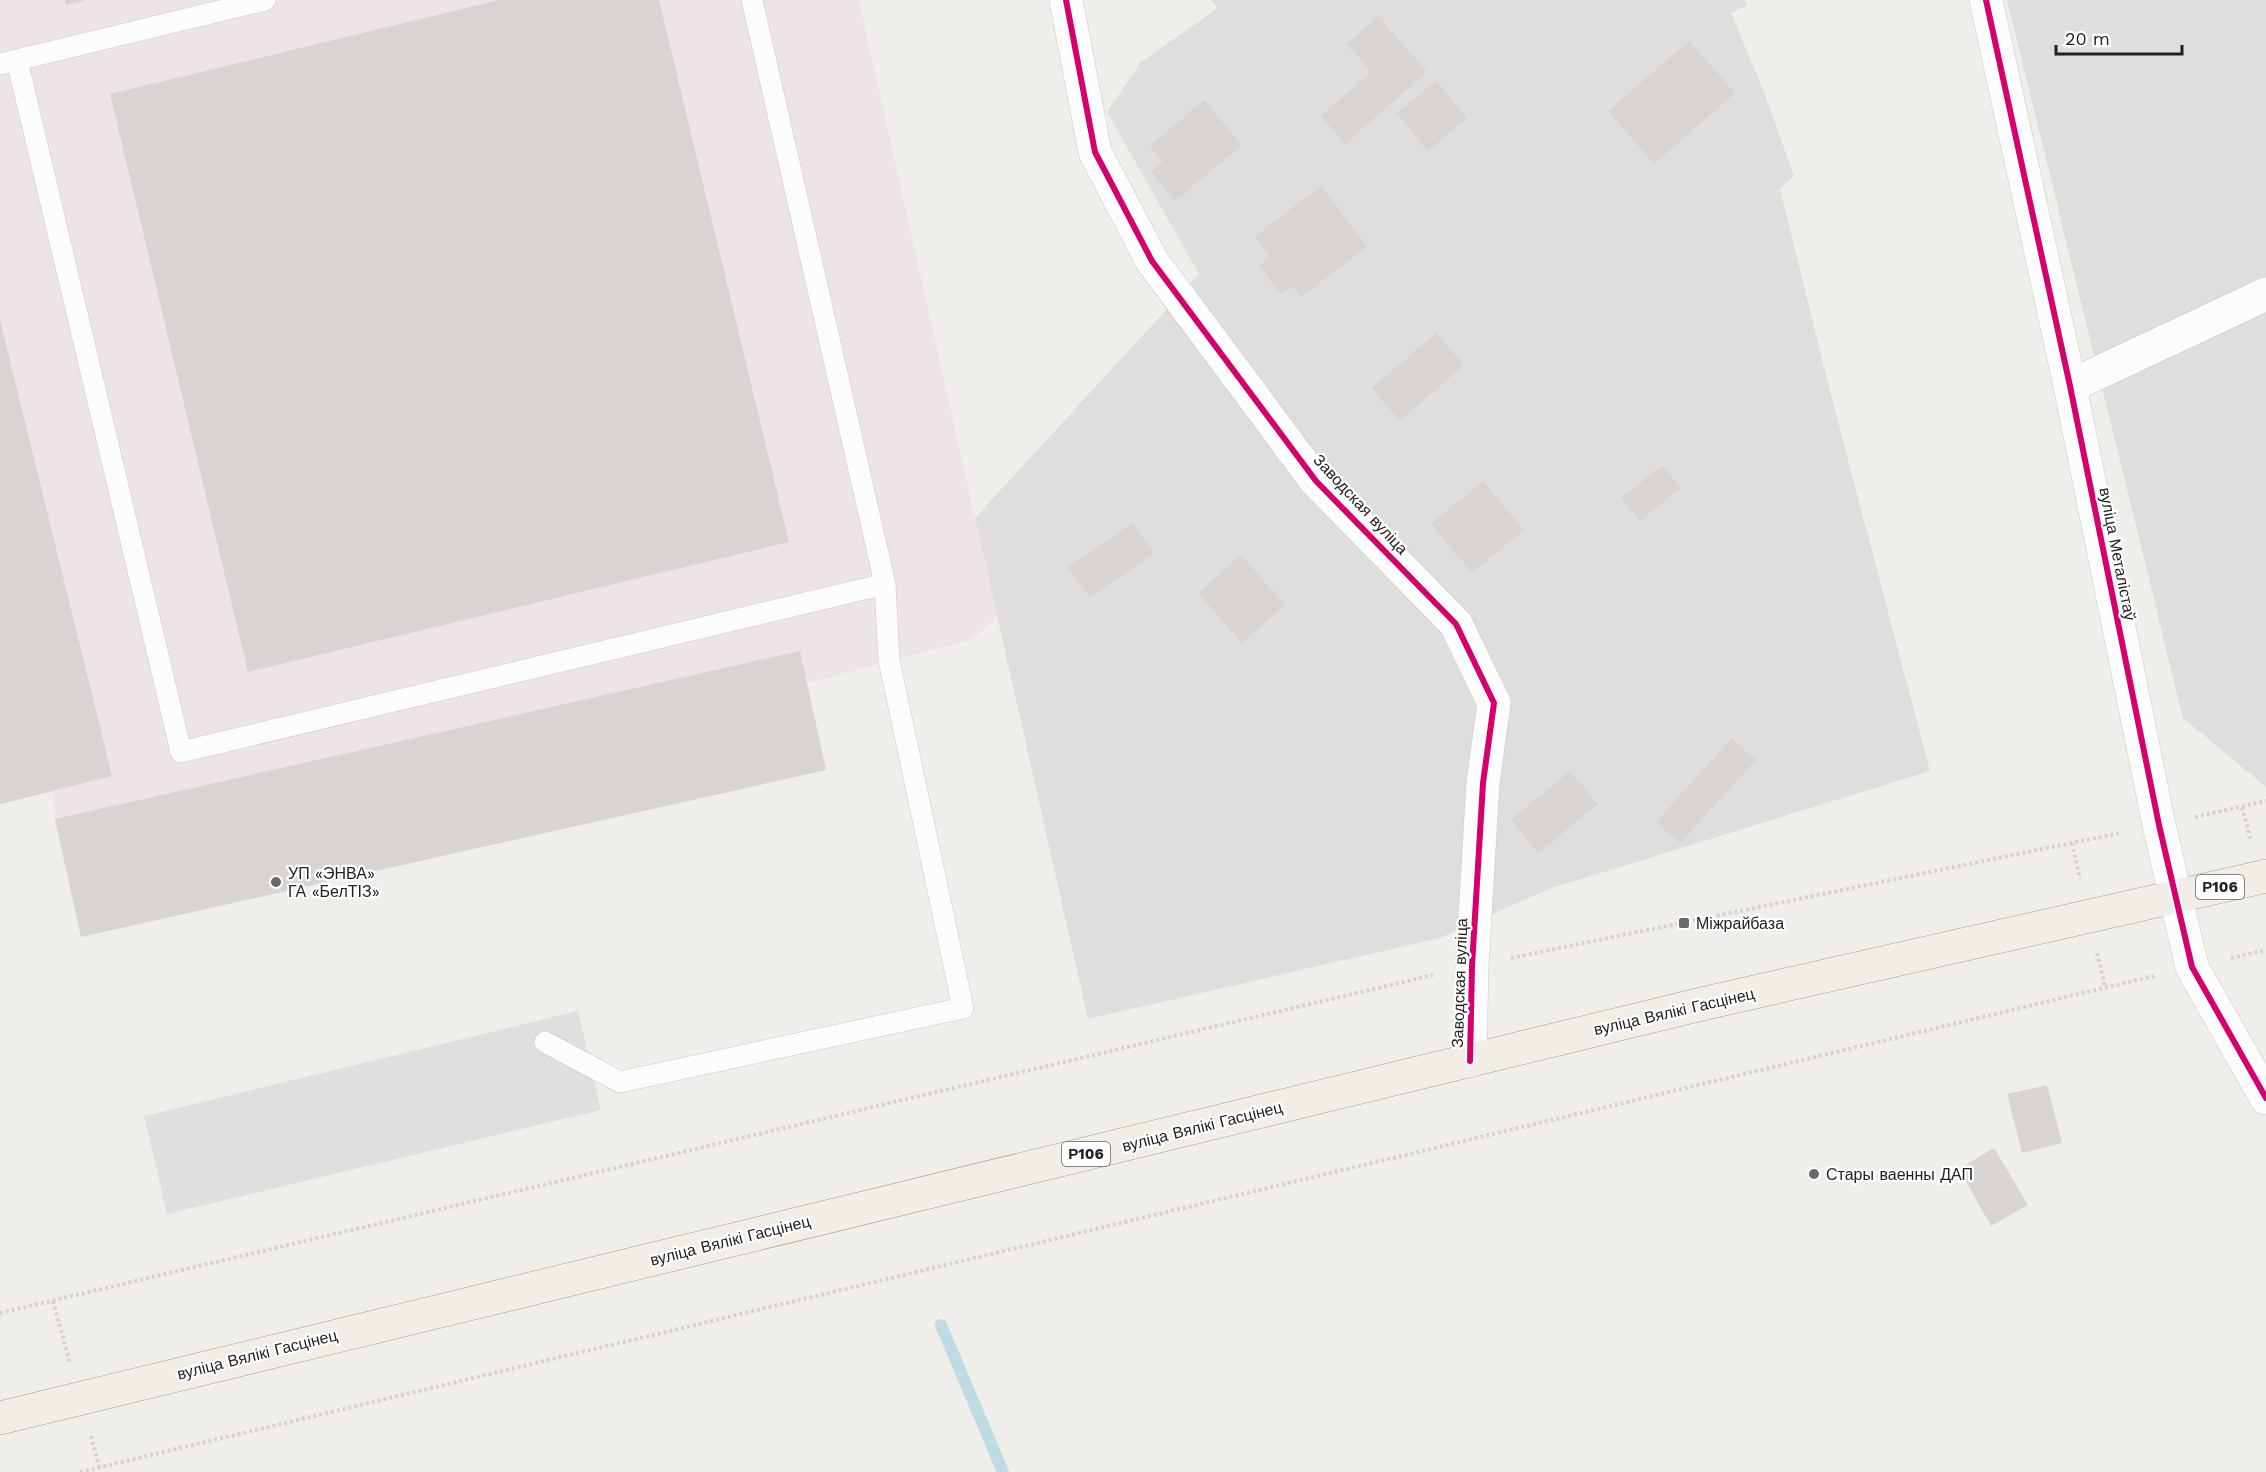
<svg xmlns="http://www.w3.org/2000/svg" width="2266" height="1472" font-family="'Work Sans',sans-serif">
<rect width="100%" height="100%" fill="#f0eeeb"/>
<!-- residential -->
<path fill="#dfdedc" d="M1211,0h534l2,5 -16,8 33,79 30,84 -14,13 46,187 104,395 -381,118 -109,49 -352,81 -113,-501 224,-244 -92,-162 34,-50 77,-54z
M2007,0h259v787l-83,-69z"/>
<!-- industrial -->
<path fill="#ede4e9" d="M0,0h859l138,616 -24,23 -166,44 19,87 -745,167 -26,-118 -2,-28 -53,13z"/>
<!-- parking -->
<path fill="#e0dfde" d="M578,1011l23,99 -434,104 -23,-98z"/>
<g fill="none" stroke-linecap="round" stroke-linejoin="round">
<!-- stream -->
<path stroke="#bfdbe3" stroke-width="12" d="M941,1325l62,147"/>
</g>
<!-- building -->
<path fill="#d7d4d2" d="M65,0h18v1l-17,4z
M499,0h160l130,542 -541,130 -138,-578z
M1378,16l49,56 -82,72 -24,-28 50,-44 -24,-28z
M1689,41l46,52 -81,71 -46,-53z
M1436,81l31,37 -39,33 -31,-38z
M1204,100l38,45 -67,56 -24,-29 12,-10 -13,-16z
M1321,186l46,61 -66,50 -8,-11 -12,8 -22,-29 11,-8 -16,-20z
M0,320l112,456 -112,28z
M1436,333l28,32 -64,56 -28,-33z
M1663,465l18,23 -41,33 -19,-23z
M1483,481l41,49 -52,43 -41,-49z
M1132,523l22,30 -64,45 -22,-31z
M1241,555l44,50 -43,38 -44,-50z
M800,651l26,119 -745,167 -26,-118z
M1732,738l24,22 -76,83 -24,-21z
M1570,771l28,33 -60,49 -27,-33z
M2047,1085l15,58 -40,10 -15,-59z
M1994,1148l34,57 -37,21 -32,-57z"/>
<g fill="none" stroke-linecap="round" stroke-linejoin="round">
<!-- service casing -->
<g stroke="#c9c8c7" stroke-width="22">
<path id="service" d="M17,60l164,692 704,-168
M0,64l265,-64
M545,1042l75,40 343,-74 -74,-348 -4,-76 -133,-584"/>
</g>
<!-- minor casing -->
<g stroke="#c9c8c7" stroke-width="34">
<path id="minor" d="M1066,0l29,152 57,109 164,220 140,143 38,79 -11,80 -11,183 -2,95
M1986,0l84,386 89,439 33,142 74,131
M2070,386l196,-92"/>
</g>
<!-- primary casing -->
<g stroke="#a79c86" stroke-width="34">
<path id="primary" d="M0,1418l1706,-415 560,-127"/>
</g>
<!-- path -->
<path stroke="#dccecd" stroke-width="4" stroke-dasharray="3 3" stroke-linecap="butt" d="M2242,807l9,34
M2195,817l71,-16
M2072,843l8,36
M2097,953l8,34
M1511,958l609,-125
M2231,958l35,-8
M53,1301l17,62
M0,1313l1433,-338
M91,1436l8,31
M80,1472l2074,-496"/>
<!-- service -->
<use href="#service" stroke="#fdfcfc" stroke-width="21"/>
<!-- minor -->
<use href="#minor" stroke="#fdfcfc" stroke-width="33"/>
<!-- primary -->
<use href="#primary" stroke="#f3ede7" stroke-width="33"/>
<!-- cycleway casing -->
<g stroke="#fff" stroke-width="10">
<path id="cycleway" d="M1066,0l29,152 57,109 164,220 140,143 38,79 -11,80 -11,183 -2,95
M1986,0l84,386 89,439 33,142 74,131"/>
</g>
<!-- cycleway -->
<use href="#cycleway" stroke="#d6006c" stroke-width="6"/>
</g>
<!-- markers -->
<g fill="#6a6968" stroke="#fff" stroke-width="2">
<circle cx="276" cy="882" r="6"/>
<rect x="1678" y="917" width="12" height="12" rx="3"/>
<circle cx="1814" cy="1174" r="6"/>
</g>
<g text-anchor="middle" stroke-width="4.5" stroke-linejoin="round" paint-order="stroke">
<!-- shield labels -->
<g fill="#fff" stroke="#646464" stroke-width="1.5">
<rect x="2196" y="875" width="48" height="24" rx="4.5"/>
<rect x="1062" y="1142" width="48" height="24" rx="4.5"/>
</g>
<g font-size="15" font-weight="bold" fill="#222">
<text x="2220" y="892">Р106</text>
<text x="1086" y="1159">Р106</text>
</g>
<!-- street labels -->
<g font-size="16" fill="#222" stroke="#fff">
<text transform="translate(1361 504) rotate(47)" y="6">Заводская вуліца</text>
<text transform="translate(2118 554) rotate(79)" y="6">вуліца Металістаў</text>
<text transform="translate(1459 983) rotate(-88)" y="6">Заводская вуліца</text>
<text transform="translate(1674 1011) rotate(-13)" y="6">вуліца Вялікі Гасцінец</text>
<text transform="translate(1202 1126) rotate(-14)" y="6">вуліца Вялікі Гасцінец</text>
<text transform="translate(730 1240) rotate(-14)" y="6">вуліца Вялікі Гасцінец</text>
<text transform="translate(257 1354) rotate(-14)" y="6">вуліца Вялікі Гасцінец</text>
</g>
<!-- poi labels -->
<g font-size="16" fill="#222" stroke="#fff" text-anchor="start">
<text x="288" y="879">УП «ЭНВА»<tspan x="288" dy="18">ГА «БелТІЗ»</tspan></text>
<text x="1696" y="929">Міжрайбаза</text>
<text x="1826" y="1180">Стары ваенны ДАП</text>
</g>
</g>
<!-- scale -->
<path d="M2056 45v9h126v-9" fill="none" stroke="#222222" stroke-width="3"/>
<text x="2065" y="45" font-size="18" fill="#222222" stroke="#ffffff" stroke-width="4.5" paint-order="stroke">20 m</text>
</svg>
